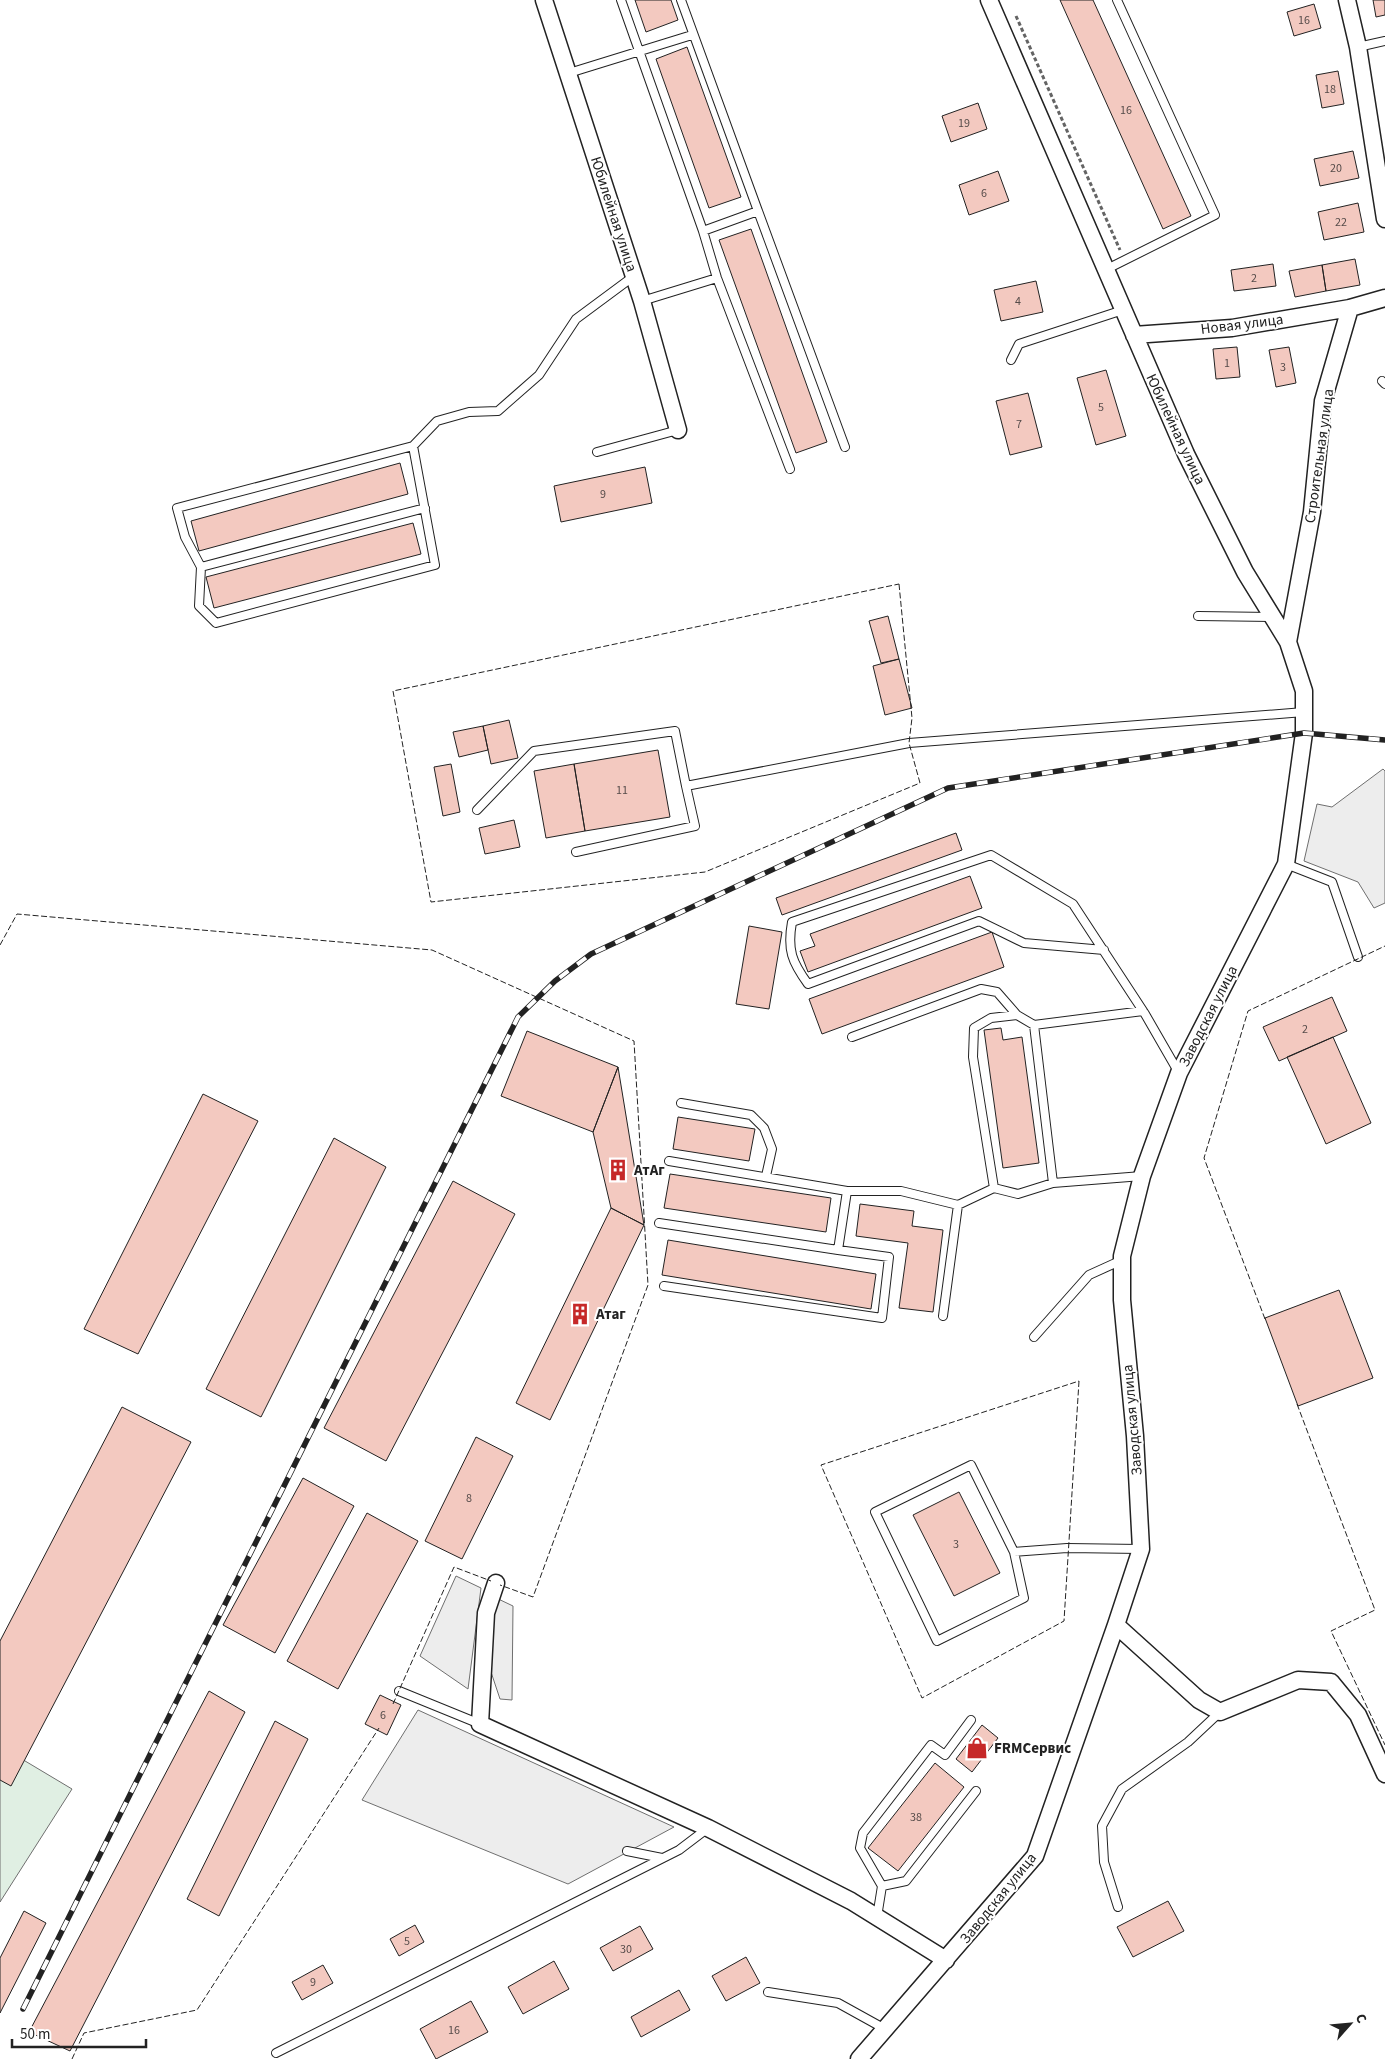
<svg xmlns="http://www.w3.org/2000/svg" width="1385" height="2059" font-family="'Source Sans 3',sans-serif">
<rect width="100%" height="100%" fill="#fff"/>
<!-- green -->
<path fill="#e0efe3" stroke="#6f6f6f" d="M0,1746l72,43 -72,113z"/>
<!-- parking -->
<path fill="#ededed" stroke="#6f6f6f" d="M1383,769l2,2v132l-11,5 -16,-26 -54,-21 13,-57 15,3z
M456,1576l25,12 -13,101 -48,-33z
M492,1596l21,10 -1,94 -12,-1 -12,-36z
M418,1710l256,117 -106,57 -206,-84z"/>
<!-- building -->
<path fill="#f3c9c0" stroke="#222" d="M635,0h36l7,20 -32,12z
M1060,0h33l98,216 -28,13z
M1373,0h12v15l-9,2z
M1314,4l7,24 -27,8 -7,-24z
M687,47l54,150 -32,11 -53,-149z
M1338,71l6,33 -22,4 -6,-33z
M978,103l9,26 -36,13 -9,-26z
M1353,151l6,27 -39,8 -6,-27z
M998,171l11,30 -40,14 -10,-30z
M1358,203l6,29 -40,8 -6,-28z
M751,229l76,213 -31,11 -77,-213z
M1355,259l5,26 -34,6 -4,-26z
M1273,264l3,22 -42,5 -3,-21z
M1322,265l4,26 -31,6 -6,-26z
M1036,281l7,31 -42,9 -7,-31z
M1237,347l3,30 -24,2 -3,-30z
M1289,347l7,36 -20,4 -7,-37z
M1106,370l20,66 -30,9 -19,-67z
M1028,393l14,54 -32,8 -14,-54z
M400,463l8,31 -209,57 -8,-30z
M645,467l7,36 -91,19 -7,-36z
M413,523l8,31 -207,54 -8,-31z
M888,616l11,43 -18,4 -12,-42z
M899,659l13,49 -27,7 -12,-49z
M509,720l9,38 -27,6 -8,-38z
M483,726l5,24 -29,7 -6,-25z
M658,750l12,67 -85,14 -11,-67z
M451,764l9,48 -17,4 -9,-49z
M574,764l11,67 -39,7 -12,-67z
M514,820l6,27 -35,7 -6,-26z
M956,833l6,17 -180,65 -6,-17z
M970,876l12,32 -174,64 -8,-21 15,-5 -5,-12z
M749,926l33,6 -13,77 -33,-5z
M992,932l12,35 -182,67 -13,-35z
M1332,997l15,34 -68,30 -16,-34z
M1001,1028l2,12 19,-3 17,126 -36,5 -19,-138z
M527,1031l91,36 -25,65 -92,-36z
M1333,1037l38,86 -45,21 -39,-87z
M618,1067l26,158 -33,-17 -18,-76z
M203,1094l55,27 -120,233 -54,-25z
M678,1117l77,12 -6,32 -76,-12z
M334,1138l52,29 -125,250 -55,-28z
M670,1174l161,24 -5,34 -162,-24z
M453,1181l62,33 -129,247 -62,-33z
M860,1204l54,7 -2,15 31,4 -10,82 -34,-4 9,-65 -52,-7z
M611,1208l33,17 -94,195 -34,-17z
M668,1240l208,34 -5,35 -209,-34z
M1339,1290l34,88 -75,28 -33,-88z
M122,1407l69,35 -180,344 -11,-6v-139z
M476,1437l37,19 -51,103 -37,-18z
M303,1478l51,28 -79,147 -52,-28z
M959,1492l41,81 -46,23 -41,-81z
M367,1513l51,28 -80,148 -51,-28z
M209,1691l36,21 -175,339 -41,-19z
M380,1695l21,10 -14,30 -22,-11z
M275,1721l33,18 -89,177 -32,-17z
M982,1725l16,13 -26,34 -16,-13z
M935,1763l29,24 -66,84 -30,-23z
M1168,1901l16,30 -51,26 -16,-30z
M24,1911l22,12 -46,90v-55z
M415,1925l9,17 -25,14 -9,-17z
M640,1926l13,23 -40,22 -13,-23z
M746,1957l14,26 -34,18 -14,-25z
M554,1961l15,28 -46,25 -15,-27z
M323,1965l10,18 -31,17 -10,-18z
M679,1990l11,20 -49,27 -10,-20z
M471,2001l17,31 -52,27 -16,-30z"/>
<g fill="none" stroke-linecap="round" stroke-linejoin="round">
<!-- lane casing -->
<g stroke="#222" stroke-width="10">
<path id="lane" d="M621,0l82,231 14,47 73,191
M681,0l77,211
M1358,47l27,-6
M569,73l123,-38
M703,231l55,-20 87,236
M1107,269l108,-54 -98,-215
M642,301l75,-23
M1011,360l8,-16 104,-34
M1382,381l3,3
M413,446l22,119 -219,58 -17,-17 2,-39 -16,-30 -8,-29 236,-62 24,-25 32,-9 29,-1 41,-36 37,-56 58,-43
M597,452l81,-22
M201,567l224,-59
M1198,616l75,1
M477,810l57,-59 141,-20 11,55
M576,852l119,-26 -9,-40 223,-43 395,-31
M1286,864l46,18 26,75
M1104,950l-80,-7 -45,-22 -171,63c-16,-22 -21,-34 -16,-62l199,-67 82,49 72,110 34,59
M1017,1015l-26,3 -17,10 -1,29 21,131 24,6 35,-11 -19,-158
M852,1037l129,-48 16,3 20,23 17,10 109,-14
M681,1103l70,12 13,13 8,21 -6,27
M669,1161l178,30
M1053,1183l89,-7
M659,1223l179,27
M664,1286l218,32 7,-61 -51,-7 9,-59h54l57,14 36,-17
M943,1316l15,-111
M1034,1337l55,-62 33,-15
M1014,1552l10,46 -87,43 -62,-129 96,-47 43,87 53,-4 74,1
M399,1691l81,33
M627,1851l35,7
M882,1886l-22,-38 3,-15 68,-88 14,10 26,-35
M1118,1907l-14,-45 -2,-36 20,-37 66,-47 32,-30
M877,1917l5,-31 24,-5 70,-90
M768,1992l70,11 47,26
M276,2053l403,-203 29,-22"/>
</g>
<!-- street casing -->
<g stroke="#222" stroke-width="19">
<path id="street" d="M544,0l98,301 36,129
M1347,0l11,47 27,172
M1134,335l98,-7 118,-20
M1288,642l24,-130 11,-111 27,-93 35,-10
M496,1583l-10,30 -6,111 228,104 143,73 95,59
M1116,1625l83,75 21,12 78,-32 33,2 27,33 27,59
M859,2059l176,-203 81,-231 25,-76 -6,-113 -13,-136v-44l20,-80 37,-103 107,-209 18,-131v-42l-16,-49 -43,-70 -59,-118 -197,-454"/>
</g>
<!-- path -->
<path stroke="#646464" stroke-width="3" stroke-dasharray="4 2.5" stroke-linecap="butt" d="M1016,16l104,234"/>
<!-- lane -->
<use href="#lane" stroke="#fff" stroke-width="8"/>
<!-- street -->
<use href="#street" stroke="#fff" stroke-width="16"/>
<!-- rail casing -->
<g stroke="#222" stroke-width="5.5">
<path id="rail" d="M23,2009l495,-992 37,-36 36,-27 357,-166 356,-55 81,7"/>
</g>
<!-- rail -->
<use href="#rail" stroke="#fff" stroke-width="4" stroke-dasharray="11" stroke-linecap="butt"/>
<!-- fence -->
<path stroke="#222" stroke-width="1" stroke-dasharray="6 2.5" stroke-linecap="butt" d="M899,584l13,134 -3,25 11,40 -215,89 -274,30 -38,-211z
M0,945l17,-31 415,36 202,91 14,244 -115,312 -33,-12
M1265,1319l-61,-161 44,-147 137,-65
M1079,1381l-15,240 -142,77 -101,-233z
M1297,1404l78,206 -44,21 54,114
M393,1704l61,-137 37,14
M72,2059l12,-26 113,-23 182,-282"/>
</g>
<!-- icons -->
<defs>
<g id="building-bare" transform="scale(1.725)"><path d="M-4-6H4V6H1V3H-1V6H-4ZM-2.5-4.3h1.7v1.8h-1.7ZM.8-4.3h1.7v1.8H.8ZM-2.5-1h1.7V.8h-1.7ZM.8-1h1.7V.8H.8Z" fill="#c62828" stroke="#fff" stroke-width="2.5" paint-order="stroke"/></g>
<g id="shop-bare" transform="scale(1.725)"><path d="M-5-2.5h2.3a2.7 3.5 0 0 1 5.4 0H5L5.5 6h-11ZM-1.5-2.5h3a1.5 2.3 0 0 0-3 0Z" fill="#c62828" stroke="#fff" stroke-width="2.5" paint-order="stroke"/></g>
</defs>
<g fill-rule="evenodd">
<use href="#building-bare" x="618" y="1170"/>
<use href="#building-bare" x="580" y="1314"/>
<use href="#shop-bare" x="977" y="1748"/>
</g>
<g text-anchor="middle" stroke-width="4" stroke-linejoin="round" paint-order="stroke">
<!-- number labels -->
<g font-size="12" fill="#564c4a">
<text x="1304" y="24">16</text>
<text x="1330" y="93">18</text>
<text x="1126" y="114">16</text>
<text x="964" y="127">19</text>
<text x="1336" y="172">20</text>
<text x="984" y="197">6</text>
<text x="1341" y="226">22</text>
<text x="1254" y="282">2</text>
<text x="1018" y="305">4</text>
<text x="1227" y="367">1</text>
<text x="1283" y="371">3</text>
<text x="1101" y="411">5</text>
<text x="1019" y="428">7</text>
<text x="603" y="498">9</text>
<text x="622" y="794">11</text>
<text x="1305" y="1033">2</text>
<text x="469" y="1502">8</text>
<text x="956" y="1548">3</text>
<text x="383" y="1719">6</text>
<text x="916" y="1821">38</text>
<text x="407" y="1945">5</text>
<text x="626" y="1953">30</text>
<text x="313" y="1986">9</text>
<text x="454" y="2034">16</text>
</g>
<!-- street labels -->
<g font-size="15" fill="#222" stroke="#fff">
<text transform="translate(614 214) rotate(72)" y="5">Юбилейная улица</text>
<text transform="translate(1242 324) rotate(-7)" y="5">Новая улица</text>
<text transform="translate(1176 429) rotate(65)" y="5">Юбилейная улица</text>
<text transform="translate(1319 456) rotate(-82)" y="5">Строительная улица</text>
<text transform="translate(1208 1016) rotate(-63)" y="5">Заводская улица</text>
<text transform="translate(1132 1420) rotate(-95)" y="5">Заводская улица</text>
<text transform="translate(998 1898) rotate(-51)" y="5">Заводская улица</text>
</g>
<!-- poi labels -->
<g font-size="15" font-weight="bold" fill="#222" stroke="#fff" text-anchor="start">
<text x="634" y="1175">АтАг</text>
<text x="596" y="1319">Атаг</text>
<text x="994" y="1753">FRMСервис</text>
</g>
</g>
<!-- north arrow -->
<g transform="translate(1350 2024) rotate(63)" stroke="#ffffff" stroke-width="4" paint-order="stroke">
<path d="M0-4L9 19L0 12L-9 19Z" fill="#222222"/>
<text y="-8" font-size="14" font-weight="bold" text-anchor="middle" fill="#222222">С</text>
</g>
<!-- scale -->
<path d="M12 2039v8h134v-8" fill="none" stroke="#222222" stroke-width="2.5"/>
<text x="20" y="2039" font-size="15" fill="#222222" stroke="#ffffff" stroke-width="4" paint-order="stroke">50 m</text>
</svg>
